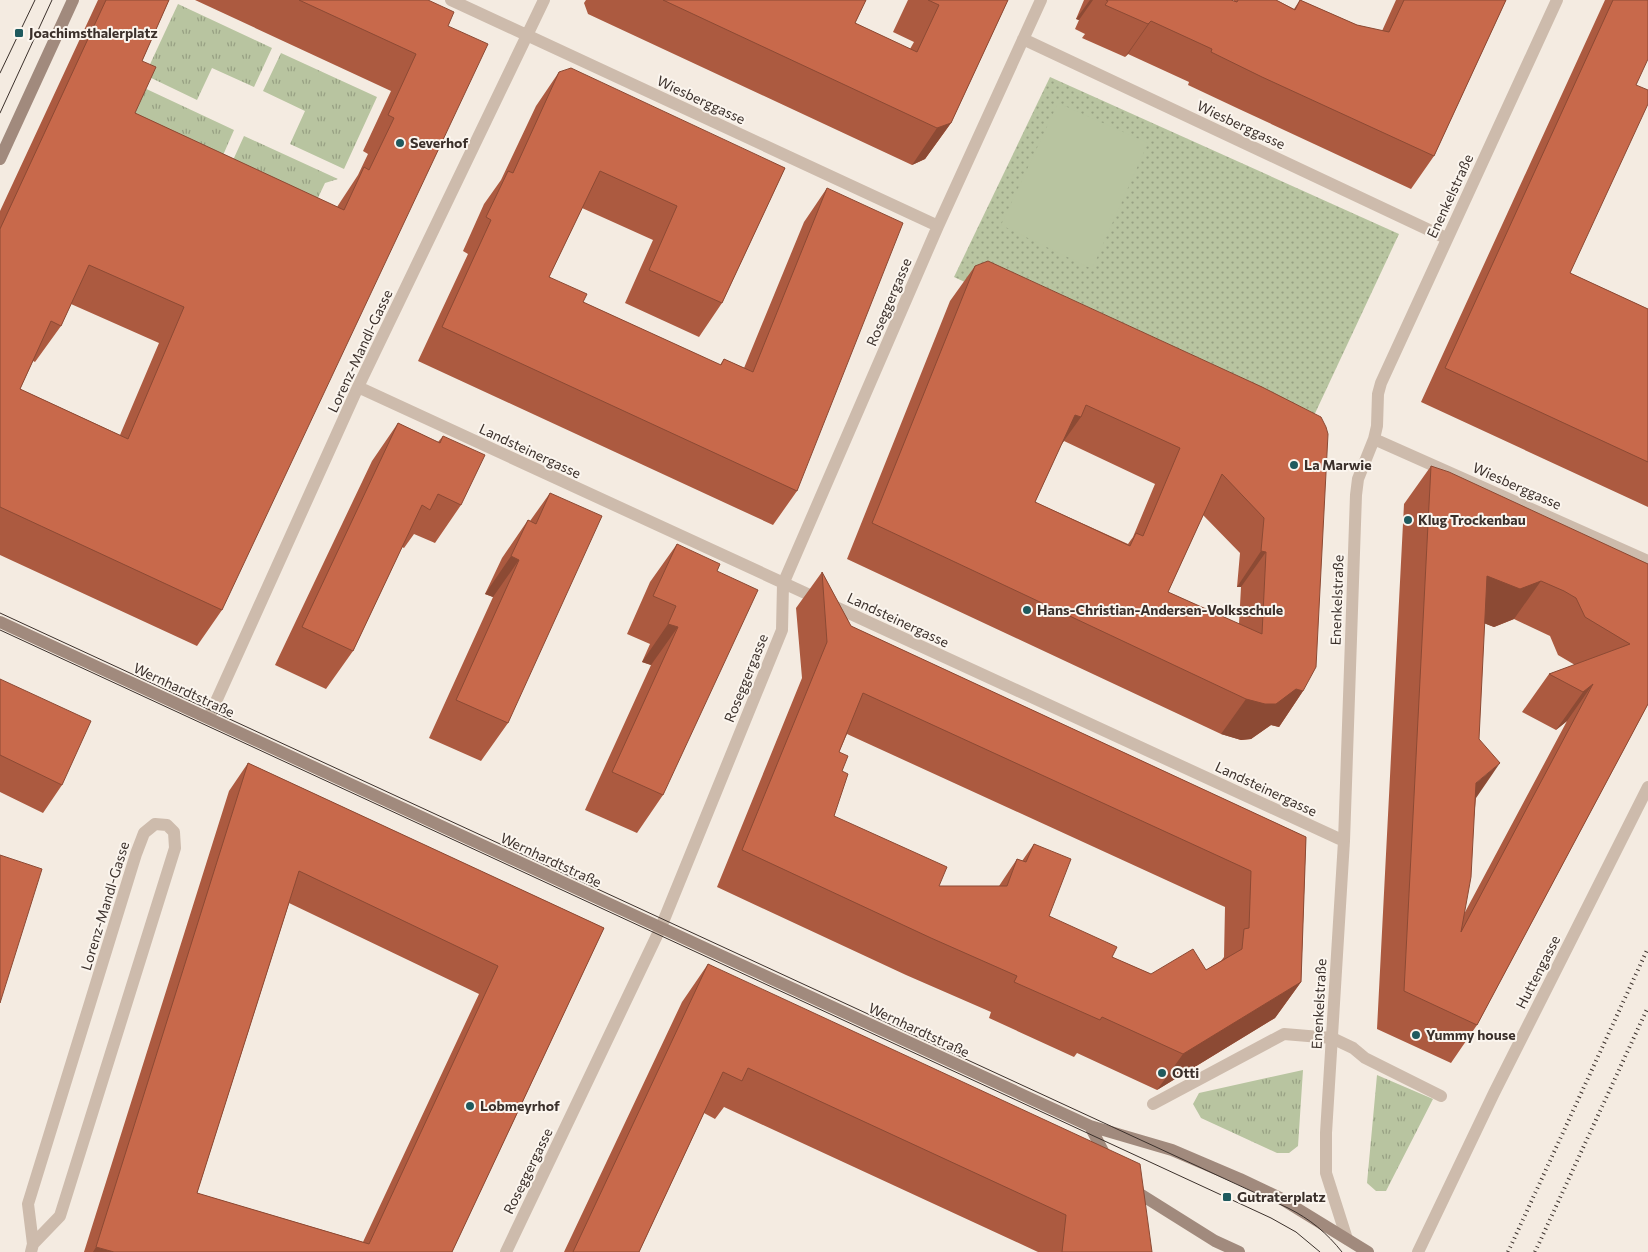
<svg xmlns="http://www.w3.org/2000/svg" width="1648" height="1252" font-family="Commissioner,sans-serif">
<defs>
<pattern id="grass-tufts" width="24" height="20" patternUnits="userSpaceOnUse" patternTransform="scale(1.25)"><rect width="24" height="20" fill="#b8c4a0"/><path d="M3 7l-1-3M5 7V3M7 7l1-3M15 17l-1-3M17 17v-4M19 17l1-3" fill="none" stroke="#97a083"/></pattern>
<pattern id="park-dots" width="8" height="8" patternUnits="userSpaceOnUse" patternTransform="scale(1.25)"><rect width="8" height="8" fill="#b8c4a0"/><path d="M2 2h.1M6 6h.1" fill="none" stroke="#97a083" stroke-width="1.8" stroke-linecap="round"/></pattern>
</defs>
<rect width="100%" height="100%" fill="#f4ebe1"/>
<!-- grass -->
<path fill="url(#grass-tufts)" d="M178,4l94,44 -18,39 -42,-19 -15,32 -52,-25z
M281,53l96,44 -33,72 -54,-25 15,-33 -42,-20z
M140,86l94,44 -20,46 -113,-30z
M244,136l94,43 -13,4 -18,38 -83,-41z
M1303,1070l-5,76 -9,7h-12l-76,-35 -8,-14 6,-11z
M1377,1075l56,24 -47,92h-10l-9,-8z"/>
<!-- park -->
<path fill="url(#park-dots)" d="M1050,77l349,157 -96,205 -349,-162z"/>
<!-- pitch -->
<path fill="#b8c4a0" d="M1058,103l90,40 -56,126 -91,-44z"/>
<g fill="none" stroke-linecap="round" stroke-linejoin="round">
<!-- pedestrian -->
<path stroke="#cdbbac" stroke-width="12" d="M1153,1104l131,-70 48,4 21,10 12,10 76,38"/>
<!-- minor -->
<path stroke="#cdbbac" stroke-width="12" d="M451,0l487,226
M1023,39l423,199
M358,387l986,454
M1374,439l274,122
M209,717l149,-330 186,-387
M1347,1239l-21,-66v-40l18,-292 12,-346 2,-16 16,-40 3,-13 1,-32 3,-11 176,-383
M31,1252l2,-8 -5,-40 108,-350 8,-21 11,-9 12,1 7,7 1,16 -115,368 -27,28
M506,1252l155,-325 121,-297 1,-46 155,-358 103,-226"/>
<!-- tertiary -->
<path stroke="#cdbbac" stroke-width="12" d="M1418,1252l76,-159 154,-306"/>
<!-- secondary -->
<path stroke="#a18a7d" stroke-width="12" d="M0,159l73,-159
M0,622l1090,504 82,24 68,29 40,19 88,54
M1090,1126l17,33
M1132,1189l83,52 24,11"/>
<!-- tram -->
<path stroke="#3b302b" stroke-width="1" d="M0,73l35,-73
M0,113l52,-113
M0,613l1288,595c22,11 39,25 54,44
M0,630l1271,588 25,14 24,20"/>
<!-- rail -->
<path stroke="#3b302b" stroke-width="4" stroke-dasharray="1 4" stroke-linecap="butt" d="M1508,1252l140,-304
M1535,1252l113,-245"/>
</g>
<!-- wall -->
<path fill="#ac5a40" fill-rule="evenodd" d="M98,0h71l-27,61 -7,52 202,94 21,-32 10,-21 -5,-3 28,-60 -196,-91h233l20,26 -226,584 -25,36 -197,-91v-344zM71,304l88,39 -39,92 -100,-46 13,-28 2,1 26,-36z
M586,0h280l-11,23 55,26 4,-7 -21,-10 15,-32h100l-57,123 -26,36 -13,6 -324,-151 -4,-11z
M1084,0h147l3,1v-1h42l18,9 6,-9 57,25 25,6 14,-31h110l-72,156 -23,33 -172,-80 -51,-24 1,-3 -61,-28 -3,3 -43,-19 3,-4 -10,-5 4,-9 -3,-1z
M1605,0h43l-12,85 -66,188 78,36v198l-227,-105z
M559,72l226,96 -63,135 -23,34 -74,-34 28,-63 -71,-32 -33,69 34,25 137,63 4,-6 20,9 60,-146 23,-34 -30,303 -24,34 -355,-164 50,-107 -5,-3 21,-47 17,-24 35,-74z
M975,266l287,121 41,304 -24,36 -8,-2 -20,14 -10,1 -20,-6 -374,-175 103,-258zM1064,441l91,43 -22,53 -5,7 -93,-42 26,-57zM1203,515l37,38 -3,34h4l-2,37 -71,-32z
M398,423l40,19 5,-6 18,69 -26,38 -21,-9 -10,14 -2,-1 -49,104 -27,38 -51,-24 97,-204z
M1431,466l217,98v140l-171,321 -26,38 -74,-34 27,-525zM1514,619l36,17 8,19 17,10 -26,9 -27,38 34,18 11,-9 -103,193 12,-116 8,-175 10,4z
M550,493l-42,230 -27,38 -52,-23 64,-141 -8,-3 17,-36 26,-38 2,1z
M677,544l40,27 -54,224 -26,38 -52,-23 66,-145 -9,-3 8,-18 -23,-10 23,-52z
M822,572l29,54 455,211 -5,145 -26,36 -118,72 -80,-37 -3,4 -85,-39 2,-6 -85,-37 -189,-88 85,-209 -6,-70zM847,734l378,173 -1,50 -3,4 -15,9 -55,4 -39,-17 -63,-41 -15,-72 -12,17 -5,-2 -18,27h-60l-105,-70 8,-45 -3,-19z
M0,679l62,106 -19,28 -43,-21z
M248,763l356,165 -152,324h-368l145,-461zM289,903l190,91 -116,248 -166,-49z
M708,964l444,288h-114l-314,-145 -9,12 -11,-6 -65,139h-75l118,-250z"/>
<!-- shaded-wall -->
<path fill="#8c4a34" d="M1090,0h3l-14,20 -3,-1z
M1151,21l-23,33 -3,3 23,-33z
M951,123l-26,36 -13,6 25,-37z
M1075,415l6,2 -25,35z
M1261,551l5,1 -25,35h-4z
M511,556l8,4 -26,37 -8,-3z
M1487,576l54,5 -27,38 -20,8 -34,-13z
M668,624l10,3 -27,38 -9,-3z
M1593,684l-26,37 -11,9 27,-38z
M1296,689l7,2 -24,36 -8,-2 -20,14 -10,1 -20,-6 25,-35z
M1500,763l-26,38 2,-18z
M1301,982l-26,36 -118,72 26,-36z
M96,1247l18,5h-21z"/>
<!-- building -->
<path fill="#c8694b" stroke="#8c4a34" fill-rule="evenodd" d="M106,0h63l-27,61 14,6 -21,46 209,97 20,-43 5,3 25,-52 -6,-3 28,-61 -117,-54h129l26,12 -6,14 40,18 -266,566 -222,-103v-278zM89,265l95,42 -56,132 -108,-50 31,-68 10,5z
M663,0h203l-11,23 62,29 22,-47 -11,-5h80l-57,123 -14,5z
M1106,0h125l6,2 1,-2h38l19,10 5,-10 57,25 32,7 15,-32h102l-72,156 -172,-79 -51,-25 1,-3 -61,-28 -3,3 -43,-19 3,-4z
M1613,0h35v59l-12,26 12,5v14l-78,169 78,36v153l-203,-94z
M571,68l214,100 -63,135 -73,-33 28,-64 -77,-35 -51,106 38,17 -4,8 138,63 3,-6 29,13 74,-184 76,35 -106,268 -355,-164 49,-107 -5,-3 22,-46 5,2 46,-101z
M988,261l274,126 59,30 5,10 2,7 -12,233 -13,24 -7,-2 -20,15h-11l-19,-5 -374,-176 103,-257zM1086,405l94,43 -37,88 -7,-3 -6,13 -95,-44 40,-87 6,2zM1222,474l42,44 -3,33 5,1 -4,82 -94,-42z
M398,423l42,20 3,-7 42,19 -24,50 -23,-11 -8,16 -8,-5 -69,146 -51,-24z
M1431,466l18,6 199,92v140l-171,321 -73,-34zM1487,576l33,13 21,-8 23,10 12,7 9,19 45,27 -81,30 34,18 10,-8 -132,248 10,-55 5,-94 24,-20 -21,-24z
M550,493l52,23 -94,207 -52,-23 63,-140 -8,-4 17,-36 8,4z
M677,544l43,20 -3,7 41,19 -95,205 -51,-23 66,-145 -10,-3 8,-18 -23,-10z
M822,572l29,54 455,211 -5,145 -118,72 -81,-37 -2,3 -86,-38 3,-6 -86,-38 -189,-88 85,-208zM863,693l388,178 -2,57 -5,1 -2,20 -36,21 -13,-21 -42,25 -39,-17 5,-10 -68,-31 22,-57 -37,-15 -8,18 -9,-3 -10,27h-68l8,-19 -113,-51 14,-42 -6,-3 6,-15 -9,-4z
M0,679l91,42 -29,64 -62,-30z
M248,763l356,165 -152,324h-338l-18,-5zM299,871l199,95 -129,278 -172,-51z
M0,855l42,14 -42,134z
M708,964l432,200 12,88h-90l4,-37 -318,-147 -6,13 -19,-9 -84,180h-66z"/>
<!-- markers -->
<g fill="#1f5a5e" stroke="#fbf5ee" stroke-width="2">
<rect x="14" y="28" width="10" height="10" rx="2.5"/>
<circle cx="400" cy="143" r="5"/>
<circle cx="1294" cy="465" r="5"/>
<circle cx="1408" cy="520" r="5"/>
<circle cx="1027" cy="610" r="5"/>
<circle cx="1416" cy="1035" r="5"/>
<circle cx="1162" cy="1073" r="5"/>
<circle cx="470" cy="1106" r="5"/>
<rect x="1222" y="1192" width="10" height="10" rx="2.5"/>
</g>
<g text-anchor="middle" stroke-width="4" stroke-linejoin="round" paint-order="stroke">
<!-- poi labels -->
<g font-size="14" font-weight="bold" fill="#3b302b" stroke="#fbf5ee" text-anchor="start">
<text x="29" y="38">Joachimsthalerplatz</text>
<text x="410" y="148">Severhof</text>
<text x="1304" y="470">La Marwie</text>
<text x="1418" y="525">Klug Trockenbau</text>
<text x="1037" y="615">Hans-Christian-Andersen-Volksschule</text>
<text x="1426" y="1040">Yummy house</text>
<text x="1172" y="1078">Otti</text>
<text x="480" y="1111">Lobmeyrhof</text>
<text x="1237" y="1202">Gutraterplatz</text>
</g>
<!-- street labels -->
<g font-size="14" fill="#3b302b" stroke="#fbf5ee">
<text transform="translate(701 100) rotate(25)" y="5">Wiesberggasse</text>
<text transform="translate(1241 125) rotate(25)" y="5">Wiesberggasse</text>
<text transform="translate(1450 196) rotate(-65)" y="5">Enenkelstraße</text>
<text transform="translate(889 302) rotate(-67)" y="5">Roseggergasse</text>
<text transform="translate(360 351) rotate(-65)" y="5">Lorenz-Mandl-Gasse</text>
<text transform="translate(530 451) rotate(25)" y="5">Landsteinergasse</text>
<text transform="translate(1517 486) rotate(24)" y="5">Wiesberggasse</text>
<text transform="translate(1337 600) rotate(-88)" y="5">Enenkelstraße</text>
<text transform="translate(898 620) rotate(25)" y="5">Landsteinergasse</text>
<text transform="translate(746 678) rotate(-68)" y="5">Roseggergasse</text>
<text transform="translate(184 690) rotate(25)" y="5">Wernhardtstraße</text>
<text transform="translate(1266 789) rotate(25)" y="5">Landsteinergasse</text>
<text transform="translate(551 860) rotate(25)" y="5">Wernhardtstraße</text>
<text transform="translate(105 906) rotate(-73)" y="5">Lorenz-Mandl-Gasse</text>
<text transform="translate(1538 972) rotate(-63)" y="5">Huttengasse</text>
<text transform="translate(1319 1004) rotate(-87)" y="5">Enenkelstraße</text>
<text transform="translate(919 1030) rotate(25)" y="5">Wernhardtstraße</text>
<text transform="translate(528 1171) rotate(-64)" y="5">Roseggergasse</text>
</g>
</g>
</svg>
